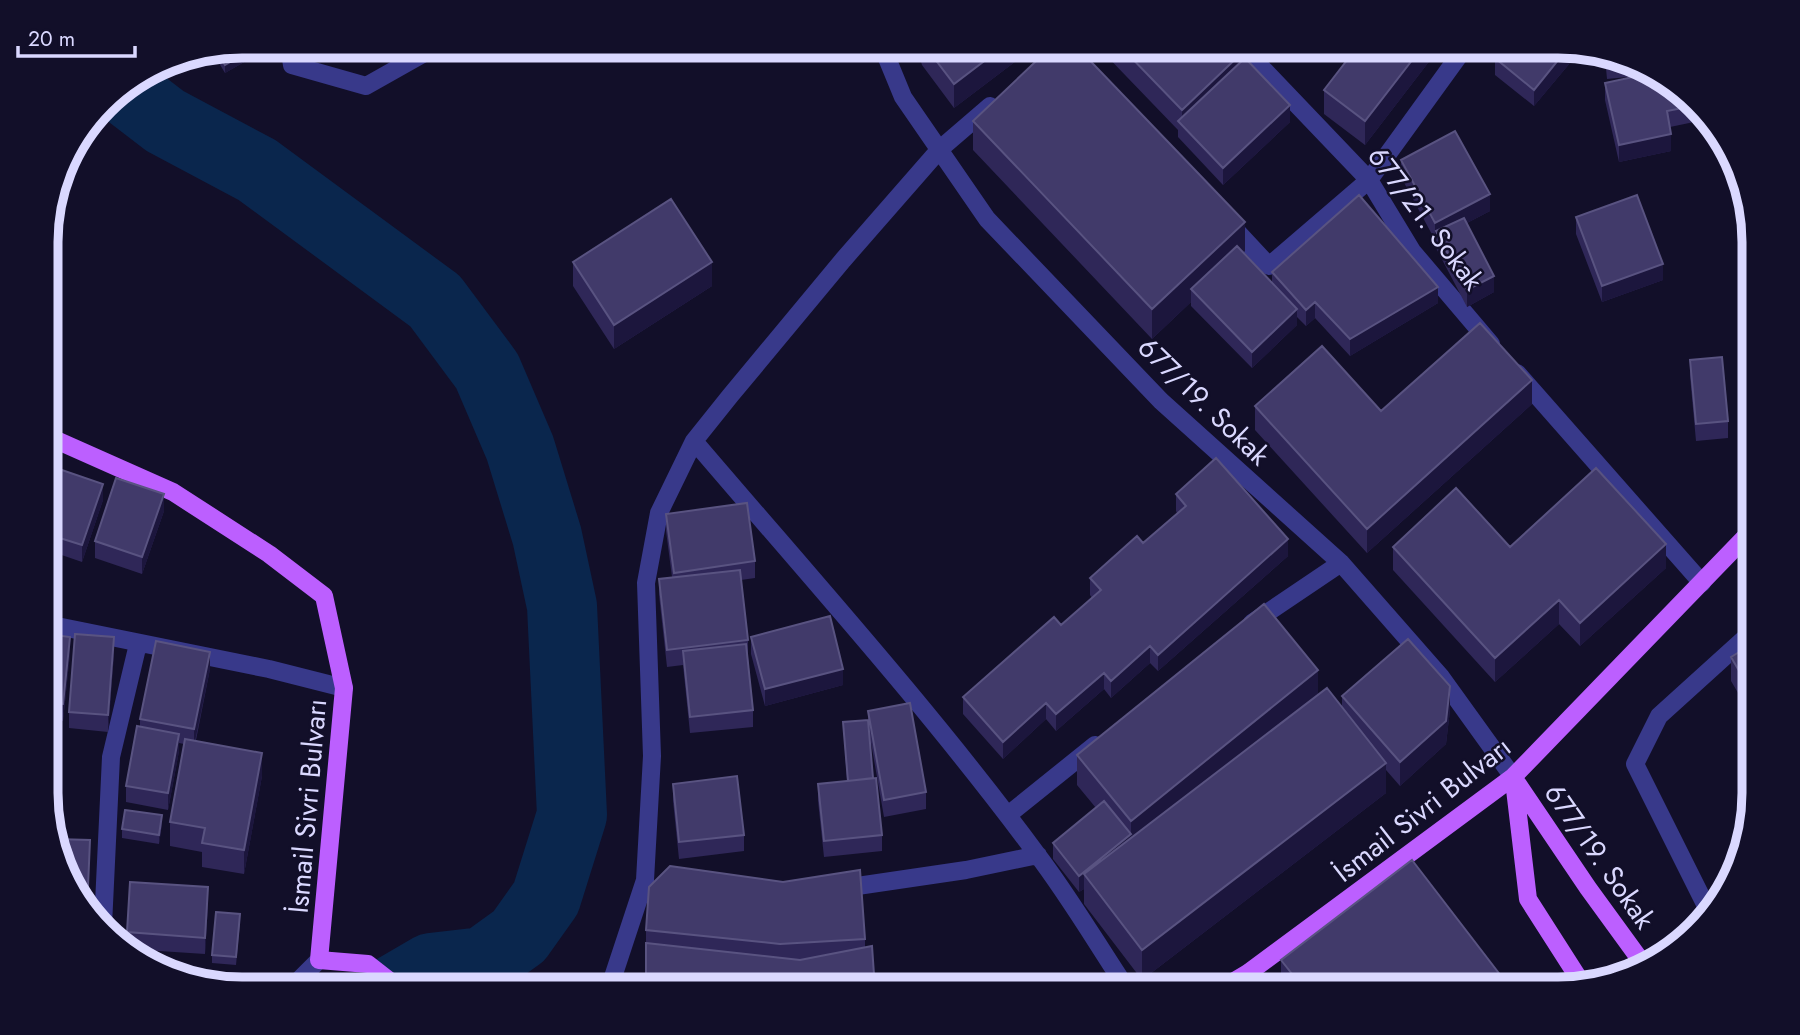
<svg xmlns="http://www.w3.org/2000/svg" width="1800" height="1035" font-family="Jost,sans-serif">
<rect width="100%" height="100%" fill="#120f29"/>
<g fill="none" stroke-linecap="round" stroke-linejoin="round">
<!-- river -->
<path stroke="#0a264d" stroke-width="70" d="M122,88l43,33 92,49 178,131 52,70 33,77 27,88 15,70 10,209 -26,83 -27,38 -36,26 -52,6 -36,21"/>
<!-- minor -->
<path stroke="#38398a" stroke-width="18" d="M289,46l3,19 74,21 71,-40
M882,46l21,51 84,122 174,182 180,162 100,114 72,100
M1241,46l128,134 43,71 79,93
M1230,224l39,42 100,-86 97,-134
M1517,373l185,210
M694,441c116,136 236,269 342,412 33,43 61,91 91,136
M1252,623l89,-60
M47,624l222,45 75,19
M1008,815l87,-70
M837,889l129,-19 72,-15
M1709,912l-74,-148 24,-48 95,-86
M103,925l8,-168 27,-113
M1248,973l10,16
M236,988l59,-4 24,-24
M609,989l36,-109 7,-124 -6,-173 13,-70 35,-72 36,-45 113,-136 97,-111 50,-43"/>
<!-- major -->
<path stroke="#bc5fff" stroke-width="18" d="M47,436l126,56 96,62 55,42 20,92 -25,272 49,4 32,25
M1513,777l75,111 56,77
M1514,781l14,118 55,86
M1221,989l27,-16 265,-196 241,-249"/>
</g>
<!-- wall -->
<path fill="#2f2758" d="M242,46h25v3l-42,24 -12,-20v-2z
M324,46h28v5l-20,10z
M916,46h120l-82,62 -32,-43z
M1100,46h141l4,12 45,64 -67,63 -45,-48v-7l-78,-81z
M1441,46l-76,99 -41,-31v-24z
M1575,50v7l-41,49 -39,-31v-17z
M1605,58l51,14 6,7h2l30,28v15l-24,5 1,24 -52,11 -14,-62v-17l33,-7 -31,3z
M973,121l272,130 -2,1 29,30v-10l166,31 -88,53 -35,-38 -9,8 -9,-9v8l-45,43 -61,-62v-4l-39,37 -179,-189z
M1401,160l89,51 -23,12 27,69 -27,15 -31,-59v-9l-1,1 -34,-63z
M1576,217l87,63 -61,22 -26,-68z
M573,262l139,24 -98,63 -41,-63z
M1690,360l38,61v17l-32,3 -6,-65z
M1532,404l-165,149 -112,-123v-24l126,5z
M1176,494l112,62 -130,115 -8,-8 -39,35 -7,-9 -48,42 -10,-12 -43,40 -40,-45v-17l98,-72 31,-27 -2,-3v-17l53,-35 34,-30 -1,-2z
M47,497l56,3 -21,62 -35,-12z
M164,511l-22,63 -47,-16v-17z
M666,514l89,47v17l-14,2 7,60v17l5,53v17l-63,6 -7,-68 -16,2 -8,-72v-16l13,-2 -6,-46z
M1393,547h117l156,21 -86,78 -21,-22 -64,58 -102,-112z
M47,634l23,19 -7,68 -16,-2z
M751,637l92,48 -78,21 -14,-52z
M1754,643v77l-23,-39v-24z
M114,654l-6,78 -39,-4v-16z
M210,669l-14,71 66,36 -18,98 -42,-7v-15l-32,-6v-24l14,-78 -5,-1v8l-11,59 -42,-8v-16l14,-59v-8z
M1318,695l24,12v-11l108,14 -4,34 -46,42 -14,-16v23l-244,187 -58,-76v-15l-5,3 -26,-33v-16l43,-35 -19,-23v-30z
M868,711l58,81v17l-42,8 -14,-80 3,41 9,57v16l-58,6 -6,-56v-17l29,-3 -4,-59 25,-2z
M673,784l71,51v16l-65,8 -6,-58z
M162,824l-3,20 -37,-6v-9z
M208,904l-3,50 -76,-5 -2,-2v-15z
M240,923l-4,42 -24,-2v-8z
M646,930l219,9v8l10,42 -229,-35z
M1281,960l230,29h-230z"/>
<!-- shaded-wall -->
<path fill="#1c163d" d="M259,46h8v3l-42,24v-8z
M332,46h20v5l-20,10z
M1004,46h32l-82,62v-24z
M1423,46h18l-76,99v-24z
M1568,48l7,2v7l-41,49v-16z
M1245,50v24l-63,50v-14z
M173,59l-33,21v-3l27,-17z
M1290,105v17l-67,63v-17z
M1671,134v17l-52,11v-17z
M1490,194v17l-50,26 -4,-6v8l-1,1v-17z
M1245,222v29l-47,45 -7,-7v13l-39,37v-30z
M712,262v24l-98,63v-24z
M1663,264v16l-61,22v-16z
M1494,276v16l-27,15v-17z
M1438,287v16l-88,53v-17z
M1315,302v16l-9,8v-16z
M1297,309v16l-45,43v-16z
M1532,380v24l-165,149v-24z
M50,461v17l-3,8v-17z
M103,484v16l-21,62v-17z
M164,494v17l-22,63v-17z
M1288,539v17l-130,115v-16z
M1666,544v24l-86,78v-23z
M1559,600v24l-64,58v-24z
M70,637v16l-7,68v-17z
M114,637v17l-6,78v-17z
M1150,646v17l-39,35v-17z
M210,652v17l-16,77v-17z
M843,669v16l-78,21v-17z
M1318,670v30l-234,174v15l-5,3v-16l52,-42v-13z
M1104,673v16l-48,42v-17z
M1450,686v24l-4,34 -46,42v-24z
M1046,703v16l-43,40v-17z
M179,734v17l-11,59v-17z
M262,753v23l-18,98v-24z
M1386,763v30l-244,187v-30z
M162,815v9l-3,20v-9z
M208,887v17l-3,50v-16z"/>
<!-- building -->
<path fill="#413a6a" stroke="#595381" stroke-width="2" d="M242,46h17l-34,19 -9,-14z
M925,46h79l-50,38z
M1052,46h24l169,176 -93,87 -179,-188z
M1120,46h121l4,4 -63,60z
M1358,46h65l-58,75 -41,-31z
M1505,46h54l9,2 -34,42 -39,-32z
M1245,58l45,47 -67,63 -45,-47z
M1606,58l12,3 -11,1z
M1656,72l5,4 1,3h2l29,27 -26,5 4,23 -52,11 -14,-62z
M1455,131l35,63 -55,29 -34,-63z
M1359,195l79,92 -88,52 -35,-37 -9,8 -34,-38z
M1637,195l26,69 -61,22 -26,-69z
M671,199l41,63 -98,63 -41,-63z
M1464,218l30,58 -27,14 -31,-59z
M1237,246l60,63 -45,43 -61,-63z
M1480,323l52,57 -165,149 -112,-123 67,-60 59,65z
M1722,357l6,64 -32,3 -6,-64z
M1216,458l72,81 -130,116 -8,-9 -39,35 -7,-8 -48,41 -10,-11 -43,39 -40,-45 91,-80 7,8 40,-35 -11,-12 47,-42 6,7 43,-37 -10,-12z
M56,468l47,16 -21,61 -35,-11v-37z
M1596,468l70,76 -86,79 -21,-23 -64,58 -102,-111 63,-59 54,59z
M116,478l48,16 -22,63 -47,-16z
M747,503l8,58 -81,12 -8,-59z
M740,570l8,70 -81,10 -8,-71z
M1264,604l54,66 -187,151 -54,-66z
M830,616l13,53 -78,20 -14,-52z
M47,634l23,3 -7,67 -16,-2z
M75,634l39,3 -6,78 -39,-3z
M1408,639l42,47 -4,35 -46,41 -58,-66z
M156,641l54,11 -16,77 -54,-10z
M1754,643v53l-23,-39z
M746,644l7,66 -63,7 -7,-66z
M1327,688l59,75 -244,187 -58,-76z
M910,703l16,89 -42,8 -16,-89z
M868,720l5,58 -25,3 -5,-59z
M137,726l42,8 -11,59 -42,-7z
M185,739l77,14 -18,97 -42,-7 3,-15 -35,-6z
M737,776l7,59 -65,7 -6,-58z
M876,778l6,57 -58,6 -6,-57z
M1104,801l27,33 -52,42 -26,-33z
M125,810l37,5 -3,20 -37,-6z
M55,839l35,1 -3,70 -8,-7z
M1412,860l99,129h-207l-23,-29z
M670,866l113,16 77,-12 5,69 -85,5 -134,-14 3,-43z
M130,882l78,5 -3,51 -78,-6z
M216,912l24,2 -4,43 -24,-2z
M646,943l154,17 72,-14 3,43h-229z"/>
<g text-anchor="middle" stroke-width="5" stroke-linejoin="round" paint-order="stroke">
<!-- street labels -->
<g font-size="28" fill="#dad8ff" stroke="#120f29">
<text transform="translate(1426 218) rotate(53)" y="10">677/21. Sokak</text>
<text transform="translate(1204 401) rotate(44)" y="10">677/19. Sokak</text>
<text transform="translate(307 806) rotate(-85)" y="10">İsmail Sivri Bulvarı</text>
<text transform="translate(1422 809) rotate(-38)" y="10">İsmail Sivri Bulvarı</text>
<text transform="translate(1600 856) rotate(55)" y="10">677/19. Sokak</text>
</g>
</g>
<!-- crop -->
<path d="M0 0H1800V1035H0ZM242 58H1558A184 184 0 0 1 1742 242V793A184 184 0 0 1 1558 977H242A184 184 0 0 1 58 793V242A184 184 0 0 1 242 58Z" fill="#120f29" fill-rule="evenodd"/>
<path fill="none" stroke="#dad8ff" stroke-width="9" d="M242 58H1558A184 184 0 0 1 1742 242V793A184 184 0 0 1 1558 977H242A184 184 0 0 1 58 793V242A184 184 0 0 1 242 58Z"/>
<!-- scale -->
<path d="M18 46v10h117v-10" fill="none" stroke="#dad8ff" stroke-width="3.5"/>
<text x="28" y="46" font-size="21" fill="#dad8ff" stroke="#120f29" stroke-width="5" paint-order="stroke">20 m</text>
</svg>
